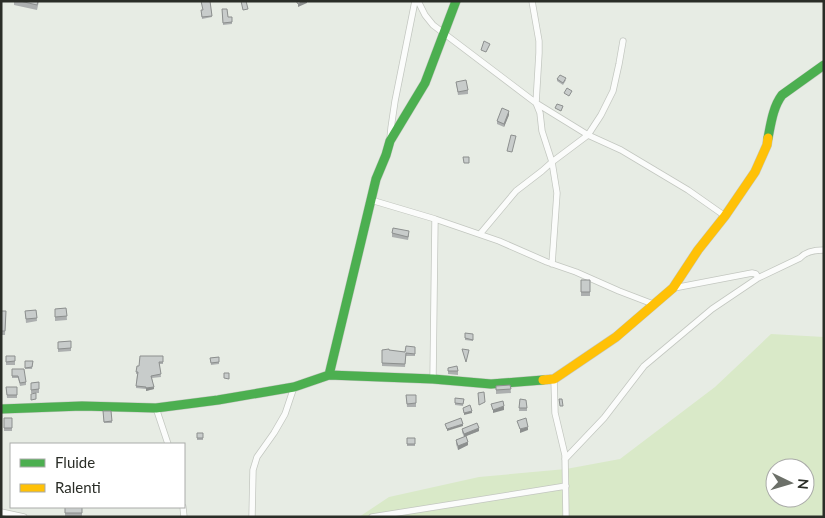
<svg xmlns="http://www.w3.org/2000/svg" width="825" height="518" font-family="Lato,sans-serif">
<rect width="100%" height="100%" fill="#e7ece4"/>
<!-- green -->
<path fill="#d9e9c8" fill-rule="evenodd" d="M771,334l53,3v180h-465l30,-20 90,-20 87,-8 54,-10 95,-72zM775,468h30v30h-30z"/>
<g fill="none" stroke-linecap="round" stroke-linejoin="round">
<!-- street casing -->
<g stroke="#c3c7c0" stroke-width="7">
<path id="street" d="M418,1l7,14 8,10 103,78 52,32 33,15 67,40 37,26
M532,1l7,40v12l-3,50 4,10 2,18 10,31 5,31 -5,71
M390,138l1,-10 4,-27 20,-100
M371,200l64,19 -2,160
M435,219l64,22 48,21 29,10 43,19 34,13
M480,234l36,-43 26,-20 10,-9 36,-27 13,-20 12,-24 6,-27 4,-23
M674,288l78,-15 4,1 2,4
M554,379l1,34 10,42 1,62
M156,408l12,36
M565,459l39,-41 40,-52 68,-57 46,-31 42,-20c6,-7 15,-8 24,-8
M183,507l1,10
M1,512l23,5
M252,517l1,-47 4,-13 17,-24 11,-19 9,-27
M372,517l194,-31"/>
</g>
<!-- fast casing -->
<g stroke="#c3c7c0" stroke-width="10">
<path id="fast" d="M768,138c3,-15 5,-31 14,-43l42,-30
M329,375l47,-196 10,-24 4,-14 35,-58 31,-82
M1,409l81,-3 74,2 62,-8 76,-13 35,-12 104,4 58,5 52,-4"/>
</g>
<!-- slow casing -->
<g stroke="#c3c7c0" stroke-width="10">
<path id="slow" d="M543,380l11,-1 62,-42 57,-49 25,-38 27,-34 30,-44 12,-27 1,-7"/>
</g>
<!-- street -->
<use href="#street" stroke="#fbfcfb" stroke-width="5.5"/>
<!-- fast -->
<use href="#fast" stroke="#4caf50" stroke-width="9"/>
<!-- slow -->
<use href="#slow" stroke="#ffc107" stroke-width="9"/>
</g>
<!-- wall -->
<path fill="#acafaf" d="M14,1h25l-2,9 -23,-5z
M210,1l2,16 -10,2 -1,-9h2z
M222,9l6,8h4v7l-9,1z
M557,79l9,1 -3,5 -6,-4z
M456,82l12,8v4l-10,1z
M509,115l-5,12 -7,-3v-3z
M392,233l17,2 -1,5 -16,-3z
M581,280h9v16h-9z
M66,308l1,12 -12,1v-12z
M36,310l1,11 -11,2 -1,-12z
M1,311h5l-1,24h-4z
M465,333l8,3v5l-8,-1z
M71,341v10l-13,1v-10z
M415,347v9h-9l-1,11 -23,-1v-16l23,2z
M6,356h9v9h-9z
M163,356v8h-4l2,13 -9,1 2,11 -8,2v-2l-10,-1 1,-14h-1l1,-8h2z
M219,357v7l-8,1 -1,-7z
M25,361h8l-1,8h-7z
M448,368l10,3v4l-10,-1z
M12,369l14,13v3l-6,1 -2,-8h-6z
M39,382v11h-8v-10z
M510,385l1,8 -15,1v-8z
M6,387h11v11h-10z
M406,395h10v12h-9z
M455,398l9,1 -1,7 -8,-1z
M520,399l7,9v3h-8z
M103,411h8l1,12h-8z
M4,418h8v13h-8z
M462,429l17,2 -13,5 2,9 -10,5 -2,-6v-4l8,-3 -2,-5z
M197,433h6v7h-6z
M407,438h8v8h-8z
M65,507h17v9l-17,1z"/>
<!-- shaded-wall -->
<path fill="#8c8f8e" d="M303,1h4v2l-9,4v-3z
M509,111v4l-5,12v-3z
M154,387v2l-8,2v-3z
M504,406v4l-11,3v-3z
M472,411v2l-8,2v-2z
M463,424v2l-16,5v-2z
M528,427v3l-8,3v-4z
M479,428v3l-15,6v-3z
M468,442v3l-10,5v-4z"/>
<!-- building -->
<path fill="#c8cccb" stroke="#8c8f8e" d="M20,1h18l-1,4z
M201,1h9l2,15 -10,1 -1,-7h2z
M241,1h5l2,8 -5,1z
M296,1h7l-5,3z
M222,9h5l1,8h4v5l-9,1z
M484,41l6,3 -4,8 -5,-2z
M560,75l6,3 -3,5 -6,-4z
M466,80l2,10 -10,2 -2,-10z
M567,88l5,3 -3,5 -5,-3z
M557,104l6,2 -2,5 -6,-3z
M502,108l7,3 -5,13 -7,-3z
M511,135l5,1 -4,16 -5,-1z
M463,157h6v6h-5z
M393,228l16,3 -1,6 -16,-4z
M581,280h9v12h-9z
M66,308l1,8 -12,1v-8z
M36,310l1,8 -11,1 -1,-8z
M1,311h5l-1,20h-4z
M465,333l8,1v6l-8,-2z
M71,341v7l-13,1v-7z
M406,346l9,1v7l-9,-1 -1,11 -23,-1v-13l7,-1v1l16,2z
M462,349l7,1 -3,12z
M6,356h9v5l-9,1z
M140,356h23v6h-4l2,12 -10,2 3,11 -8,1v-1l-10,-1 2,-14h-2l1,-6h2z
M219,357v5l-8,1 -1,-5z
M25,361h8l-1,6 -7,1z
M457,366l1,5h-10v-3z
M12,369h12l2,13 -6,1 -2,-7h-6z
M224,373h5v6l-5,-1z
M39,382v7l-8,1v-7z
M510,385l1,4 -15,1v-4z
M6,387h11v8h-10z
M484,392l1,10 -6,3 -1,-12z
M36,393v6l-5,1v-6z
M406,395h10v8l-9,1z
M455,398l9,1 -1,5 -8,-1z
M520,399l6,1 1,8h-8z
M559,399h3l1,7h-3z
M503,401l1,5 -11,4 -2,-6z
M470,405l2,6 -8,2 -1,-5z
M103,411h8l1,10 -8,1z
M4,418h8v10h-8z
M461,418l2,6 -16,5 -2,-5z
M526,418l2,9 -8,2 -3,-8z
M477,423l2,5 -15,6 -2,-5z
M197,433h6v5h-6z
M466,436l2,6 -10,4 -2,-6z
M407,438h8v6h-8z
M65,507h17v6h-17z"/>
<!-- border -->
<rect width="825" height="518" fill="none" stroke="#2a2d27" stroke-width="5"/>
<!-- legend -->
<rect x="10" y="443" width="175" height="65" fill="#ffffff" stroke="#aaaba9"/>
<rect x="20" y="459" width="25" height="8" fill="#4caf50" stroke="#aaaba9"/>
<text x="55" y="468" font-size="15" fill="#2a2d27">Fluide</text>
<rect x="20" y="484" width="25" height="8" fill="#ffc107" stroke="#aaaba9"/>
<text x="55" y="493" font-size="15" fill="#2a2d27">Ralenti</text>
<!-- north arrow -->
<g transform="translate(790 483) rotate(95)"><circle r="24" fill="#ffffff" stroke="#aaaba9"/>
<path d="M0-4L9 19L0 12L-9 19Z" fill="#6c7069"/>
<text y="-8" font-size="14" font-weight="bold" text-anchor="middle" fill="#2a2d27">N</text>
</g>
</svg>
